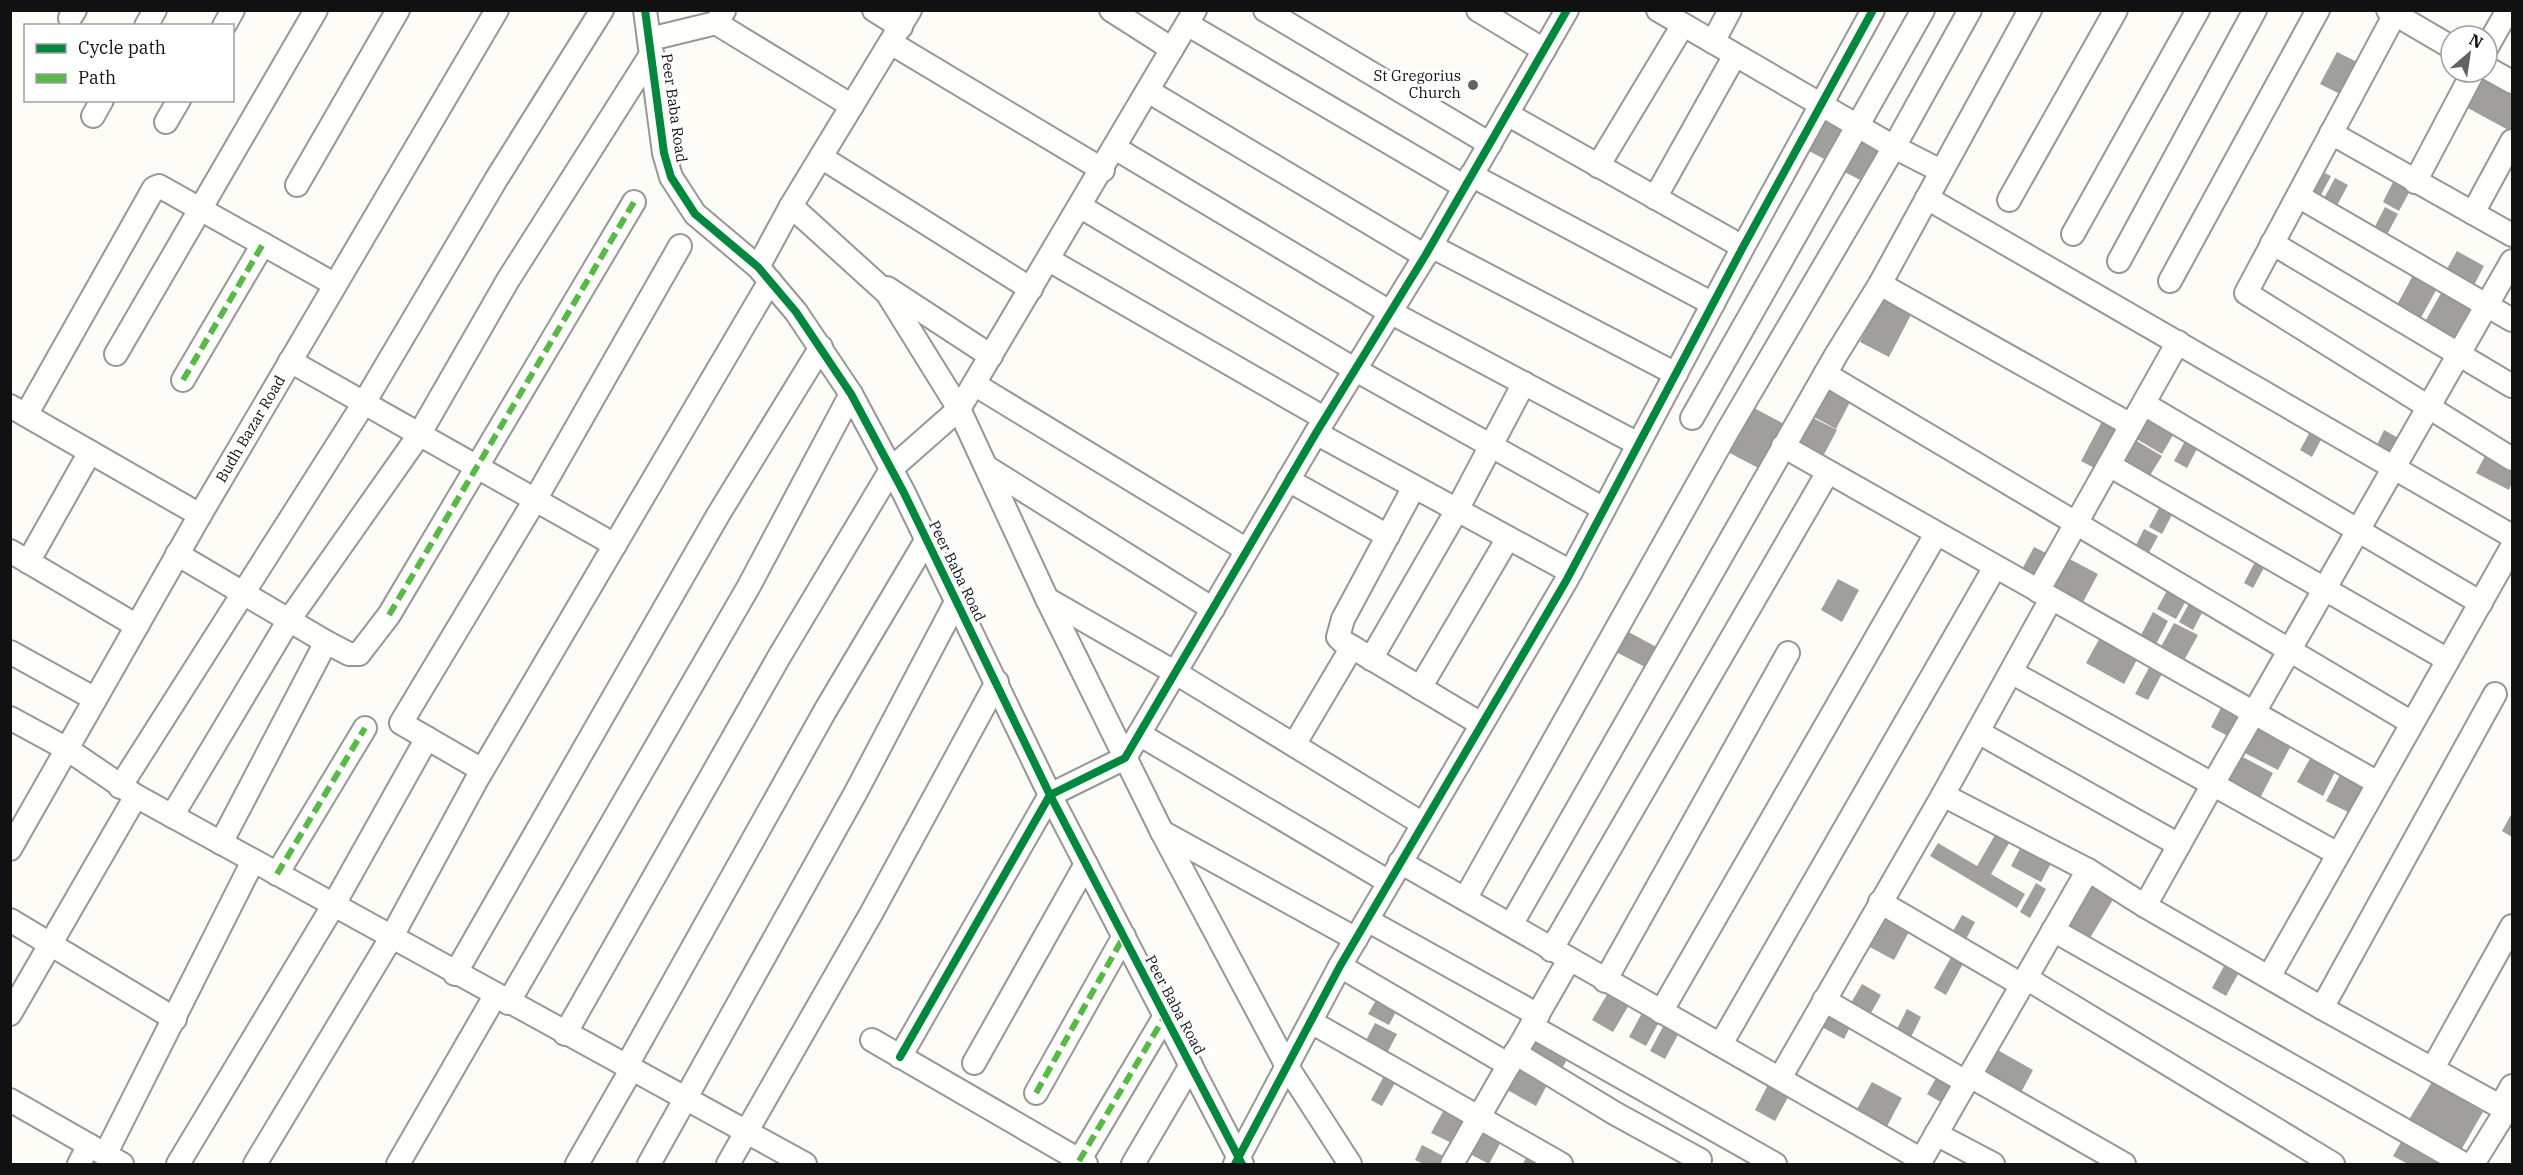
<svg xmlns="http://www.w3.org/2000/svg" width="2523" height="1175" font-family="'IBM Plex Serif',serif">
<rect width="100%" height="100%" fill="#fdfcf7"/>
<!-- building -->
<path fill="#a19f9c" d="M2337,52l24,12 -17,32 -24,-12z
M2482,72l30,13v47l-48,-26z
M1824,114l28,15 -18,35 -29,-15z
M1855,136l26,14 -17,32 -27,-14z
M2317,169l14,7 -14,26 -14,-8z
M2335,178l13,7 -13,24 -13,-7z
M2395,178l17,9 -13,24 -16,-9z
M2385,207l13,7 -14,26 -13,-6z
M2457,251l27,15 -12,23 -28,-15z
M2416,270l24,13 -23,42 -24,-13z
M2445,286l31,17 -22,41 -32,-17z
M1884,296l29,15 -24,46 -29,-15z
M1829,389l22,11 -15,29 -22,-12z
M1750,406l36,19 -24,45 -36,-19z
M2144,411l32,19 -14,24 -32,-19z
M2105,416l21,12 -24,44 -21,-11z
M1811,417l26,13 -17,32 -26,-14z
M2312,428l12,6 -12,23 -12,-7z
M2384,430l18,10 -10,18 -17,-9z
M2189,434l12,7 -14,27 -13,-7z
M2130,437l32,19 -15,24 -32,-19z
M2488,450l24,13v20l-3,7 -33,-17z
M2161,504l13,7 -12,23 -13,-7z
M2144,529l14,7 -12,22 -13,-7z
M2034,547l18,9 -14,26 -18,-9z
M2062,555l36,19 -16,30 -36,-19z
M2257,558l9,6 -13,24 -9,-5z
M1838,579l21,11 -17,32 -21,-12z
M2169,587l19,10 -12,22 -19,-10z
M2192,598l14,7 -13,25 -14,-8z
M2153,612l15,9 -15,29 -15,-9z
M2174,623l24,12 -17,31 -24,-12z
M1625,630l37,20 -11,20 -37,-19z
M2102,634l38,20 -16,30 -38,-21z
M2151,664l13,6 -16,30 -13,-6z
M2223,704l24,13 -12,23 -24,-13z
M2256,722l37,20 -15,28 -37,-19z
M2239,755l34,18 -14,27 -34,-18z
M2311,757l25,13 -13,26 -26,-14z
M2341,773l25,14 -14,27 -26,-13z
M2512,813v24l-10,-6z
M1998,830l14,8 -21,36 34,20 -8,14 -87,-52 8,-13 39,23z
M2025,839l30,17 -14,26 -30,-16z
M2094,879l23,14 -30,50 -23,-14z
M2036,883l10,6 -16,29 -10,-6z
M1882,908l31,16 -19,36 -30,-16z
M1962,915l13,7 -13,25 -14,-7z
M1954,952l12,6 -20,37 -12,-7z
M2228,959l14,8 -16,29 -14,-8z
M1862,984l19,11 -14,25 -19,-12z
M1608,993l21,12 -16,27 -21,-12z
M1379,995l20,11 -10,19 -21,-11z
M1828,1005l26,14 -10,20 -26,-14z
M1907,1009l14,8 -13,26 -14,-8z
M1642,1013l17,9 -13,24 -17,-9z
M1375,1023l22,11 -13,25 -22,-11z
M1665,1023l15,8 -15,28 -15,-8z
M1534,1032l37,20 -12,22 -35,-21z
M1994,1048l39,22 -15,28 -40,-22z
M1516,1065l32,18 -12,23 -32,-18z
M1940,1071l22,12 -13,24 -22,-13z
M1385,1074l11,7 -14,25 -11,-6z
M1771,1079l21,11 -17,31 -20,-11z
M1872,1082l30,16 -18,34 -31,-16z
M2432,1082l51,30 -26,45 -52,-31z
M1445,1108l24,13 -13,24 -25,-12z
M1482,1129l20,11 -13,24 -19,-10z
M2405,1135l51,29h-48l-15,-8z
M1422,1145l25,13 -3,6h-20l-9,-4z
M1528,1154l13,10h-18z"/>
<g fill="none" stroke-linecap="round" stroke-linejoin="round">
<!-- minor casing -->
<g stroke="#979795" stroke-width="26">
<g id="minor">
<path d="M645,10l19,143 7,24 24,37 63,53 38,45 55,82 53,99 146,302 192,369"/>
<path d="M874,10l27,17"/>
<path d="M1111,10l61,39"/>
<path d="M1265,10l225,134"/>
<path d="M1478,10l66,40"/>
<path d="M1658,10l236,137 47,24"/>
<path d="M2388,10l63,37"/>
<path d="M2395,14l-149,279 266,166"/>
<path d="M70,18l5,-8"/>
<path d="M716,23l136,83"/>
<path d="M1187,24l278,163"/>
<path d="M146,26l9,-16"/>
<path d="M224,26l9,-16"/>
<path d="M650,39l66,-16 8,-12"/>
<path d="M1713,42l17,-32"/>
<path d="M891,43l212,127"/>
<path d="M2487,47l21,-37"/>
<path d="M2487,68l25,14"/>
<path d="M1148,91l277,165"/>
<path d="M1507,114l236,133"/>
<path d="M93,116l9,-16"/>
<path d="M166,122l13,-22"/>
<path d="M2331,133l181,102"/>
<path d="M1115,148l273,163 250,133"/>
<path d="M821,157l210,132"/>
<path d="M1598,166l85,-141"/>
<path d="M1471,175l242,129"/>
<path d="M2415,182l58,-110"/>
<path d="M297,185l101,-175"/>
<path d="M2298,196l214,124"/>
<path d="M1655,198l80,-143"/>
<path d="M1927,198l585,338"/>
<path d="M2009,200l107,-190"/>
<path d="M791,206l96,87 72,116 88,190 115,233 126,236 62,96"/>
<path d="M1081,207l273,162 250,140"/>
<path d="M2473,213l39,-72"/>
<path d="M2073,234l125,-224"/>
<path d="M2272,243l240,143"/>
<path d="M1431,246l245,128"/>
<path d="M1049,260l275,158"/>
<path d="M2119,261l136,-251"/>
<path d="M758,267l33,-61 119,-196"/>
<path d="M2170,281l148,-271"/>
<path d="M1880,284l251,141"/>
<path d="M887,288l104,68"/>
<path d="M116,354l200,-344"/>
<path d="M290,361l325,184"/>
<path d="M1825,374l587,349"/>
<path d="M183,380l80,-136"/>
<path d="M974,384l273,166"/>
<path d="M2144,404l337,199"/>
<path d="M10,406l190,109"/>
<path d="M26,415l128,-227 5,-2 9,5 166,93"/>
<path d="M1692,418l231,-408"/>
<path d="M1316,433l255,139"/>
<path d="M1783,446l595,337"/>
<path d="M2109,465l339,195"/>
<path d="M988,468l225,141"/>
<path d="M1288,480l100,56"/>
<path d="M1414,487l-71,132 -5,18 4,4 139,83"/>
<path d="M10,551l127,75"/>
<path d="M177,554l149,88 23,12h10l30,-39 245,-413"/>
<path d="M28,562l62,-110"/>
<path d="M2038,591l140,-249"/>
<path d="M1047,599l129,74 247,151"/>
<path d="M10,652l85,47"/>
<path d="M1371,659l86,-149 67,-127"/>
<path d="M2011,672l327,182"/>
<path d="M1420,688l88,-150"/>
<path d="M10,718l57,31 69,47 669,368"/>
<path d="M1978,732l201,113"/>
<path d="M1139,734l250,148"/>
<path d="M1294,745l58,-98"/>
<path d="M482,770l-81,-47 134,-223 145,-254"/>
<path d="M120,787l244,-384 133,-225 105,-168"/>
<path d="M1943,795l145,75 57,36 177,102 190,105"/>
<path d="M172,816l117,-196 130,-185 89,-155 144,-227"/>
<path d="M1162,832l194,107"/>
<path d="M221,843l105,-201"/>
<path id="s1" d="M10,849l190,-334 297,-505"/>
<path d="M1400,862l522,298"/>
<path d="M277,874l88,-146"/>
<path d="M1465,899l262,-467 167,-285 76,-137"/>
<path d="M1880,902l142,83"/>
<path d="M2145,906l68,-122 299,-523"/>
<path d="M10,920l165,99"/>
<path d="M1367,920l171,95"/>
<path d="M1511,925l325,-570 44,-71 150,-274"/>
<path d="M2053,930l411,234"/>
<path d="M1551,950l277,-478"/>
<path d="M1340,966l169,99"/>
<path d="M455,974l263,-459 103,-168"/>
<path d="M2269,977l243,-430"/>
<path d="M2026,978l307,186"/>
<path d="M1605,981l183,-328"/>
<path d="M1824,1000l142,82"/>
<path d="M508,1003l241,-417 102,-192"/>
<path d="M2322,1008l173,-314"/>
<path d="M1661,1012l275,-478"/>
<path d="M10,1014l126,-218"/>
<path d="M1311,1022l250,142"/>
<path d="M1531,1026l244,138"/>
<path d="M565,1034l214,-377 113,-189 67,-59 236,-399"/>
<path d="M872,1040l214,124"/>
<path d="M1721,1044l274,-477"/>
<path d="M1515,1053l101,61 84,46"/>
<path d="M900,1057l150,-262 75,-37 191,-325 109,-177 142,-246"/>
<path d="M974,1063l112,-199"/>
<path d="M626,1067l199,-356 102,-172"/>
<path d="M2433,1068l79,-142"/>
<path d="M1970,1076l154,88"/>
<path d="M1780,1078l163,-283 108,-196"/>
<path d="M1036,1093l88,-157"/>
<path d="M10,1100l112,64"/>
<path d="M2500,1107l12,-21"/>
<path d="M1936,1134l57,30"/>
<path d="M105,1155l148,-294"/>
<path d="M1079,1161l86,-145"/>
<path d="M79,1164l10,-19"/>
<path d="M178,1164l155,-258 94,-168"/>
<path d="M255,1164l136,-226 85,-157 294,-500"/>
<path d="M398,1164l97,-168"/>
<path d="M577,1164l54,-94"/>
<path d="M649,1164l207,-372 101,-192"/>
<path d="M728,1164l144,-252 125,-230"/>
<path d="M1133,1164l58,-99"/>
<path d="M1235,1164l105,-198 226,-385 177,-334 130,-237"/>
<path d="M1452,1164l117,-204"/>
<path d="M1919,1164l169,-294"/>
<path d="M2473,1164l34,-55"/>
</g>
</g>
<!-- minor -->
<use href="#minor" stroke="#fffffe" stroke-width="22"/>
<!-- quiet -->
<path stroke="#58b947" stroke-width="6" stroke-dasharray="12 6" stroke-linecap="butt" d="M183,380l80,-136
M389,615l245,-413
M277,874l88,-146
M1036,1093l88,-157
M1079,1161l86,-145"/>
<!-- cycleway casing -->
<g stroke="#fff" stroke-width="11">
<path id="cycleway" d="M645,10l19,143 7,24 24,37 63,53 38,45 55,82 53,99 146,302 192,369
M900,1057l150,-262 75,-37 191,-325 109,-177 142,-246
M1235,1164l105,-198 226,-385 177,-334 130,-237"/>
</g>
<!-- cycleway -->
<use href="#cycleway" stroke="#00873e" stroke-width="8"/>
</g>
<!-- markers -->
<circle fill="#646362" stroke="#fff" stroke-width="2" cx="1473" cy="85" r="6"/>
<g text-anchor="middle" stroke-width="6" stroke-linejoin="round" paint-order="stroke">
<!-- poi labels -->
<g font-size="15" fill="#111" stroke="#fff" text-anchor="end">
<text x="1461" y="81">St Gregorius<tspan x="1461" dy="17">Church</tspan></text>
</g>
<!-- street labels -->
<g font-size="15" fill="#111" stroke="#fff">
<text transform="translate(674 108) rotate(82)" y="5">Peer Baba Road</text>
<text dy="5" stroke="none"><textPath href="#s1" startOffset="484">Budh Bazar Road</textPath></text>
<text transform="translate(957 571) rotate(64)" y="5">Peer Baba Road</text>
<text transform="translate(1175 1005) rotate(62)" y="5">Peer Baba Road</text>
</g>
</g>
<!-- border -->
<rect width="2523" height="1175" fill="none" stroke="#111111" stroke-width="24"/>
<!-- legend -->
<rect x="24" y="24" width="210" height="78" fill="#ffffff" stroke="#a0a0a0" stroke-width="1.5"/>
<rect x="36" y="44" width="30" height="9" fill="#00873e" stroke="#a0a0a0" stroke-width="1.5"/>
<text x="78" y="54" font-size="18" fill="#111111">Cycle path</text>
<rect x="36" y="74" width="30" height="9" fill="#58b947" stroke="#a0a0a0" stroke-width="1.5"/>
<text x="78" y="84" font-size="18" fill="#111111">Path</text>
<!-- north arrow -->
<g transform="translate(2469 54) rotate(29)"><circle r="28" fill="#ffffff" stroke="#a0a0a0" stroke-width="1.5"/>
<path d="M0-4.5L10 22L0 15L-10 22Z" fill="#646362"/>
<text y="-9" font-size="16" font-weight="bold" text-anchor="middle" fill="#111111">N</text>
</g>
</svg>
